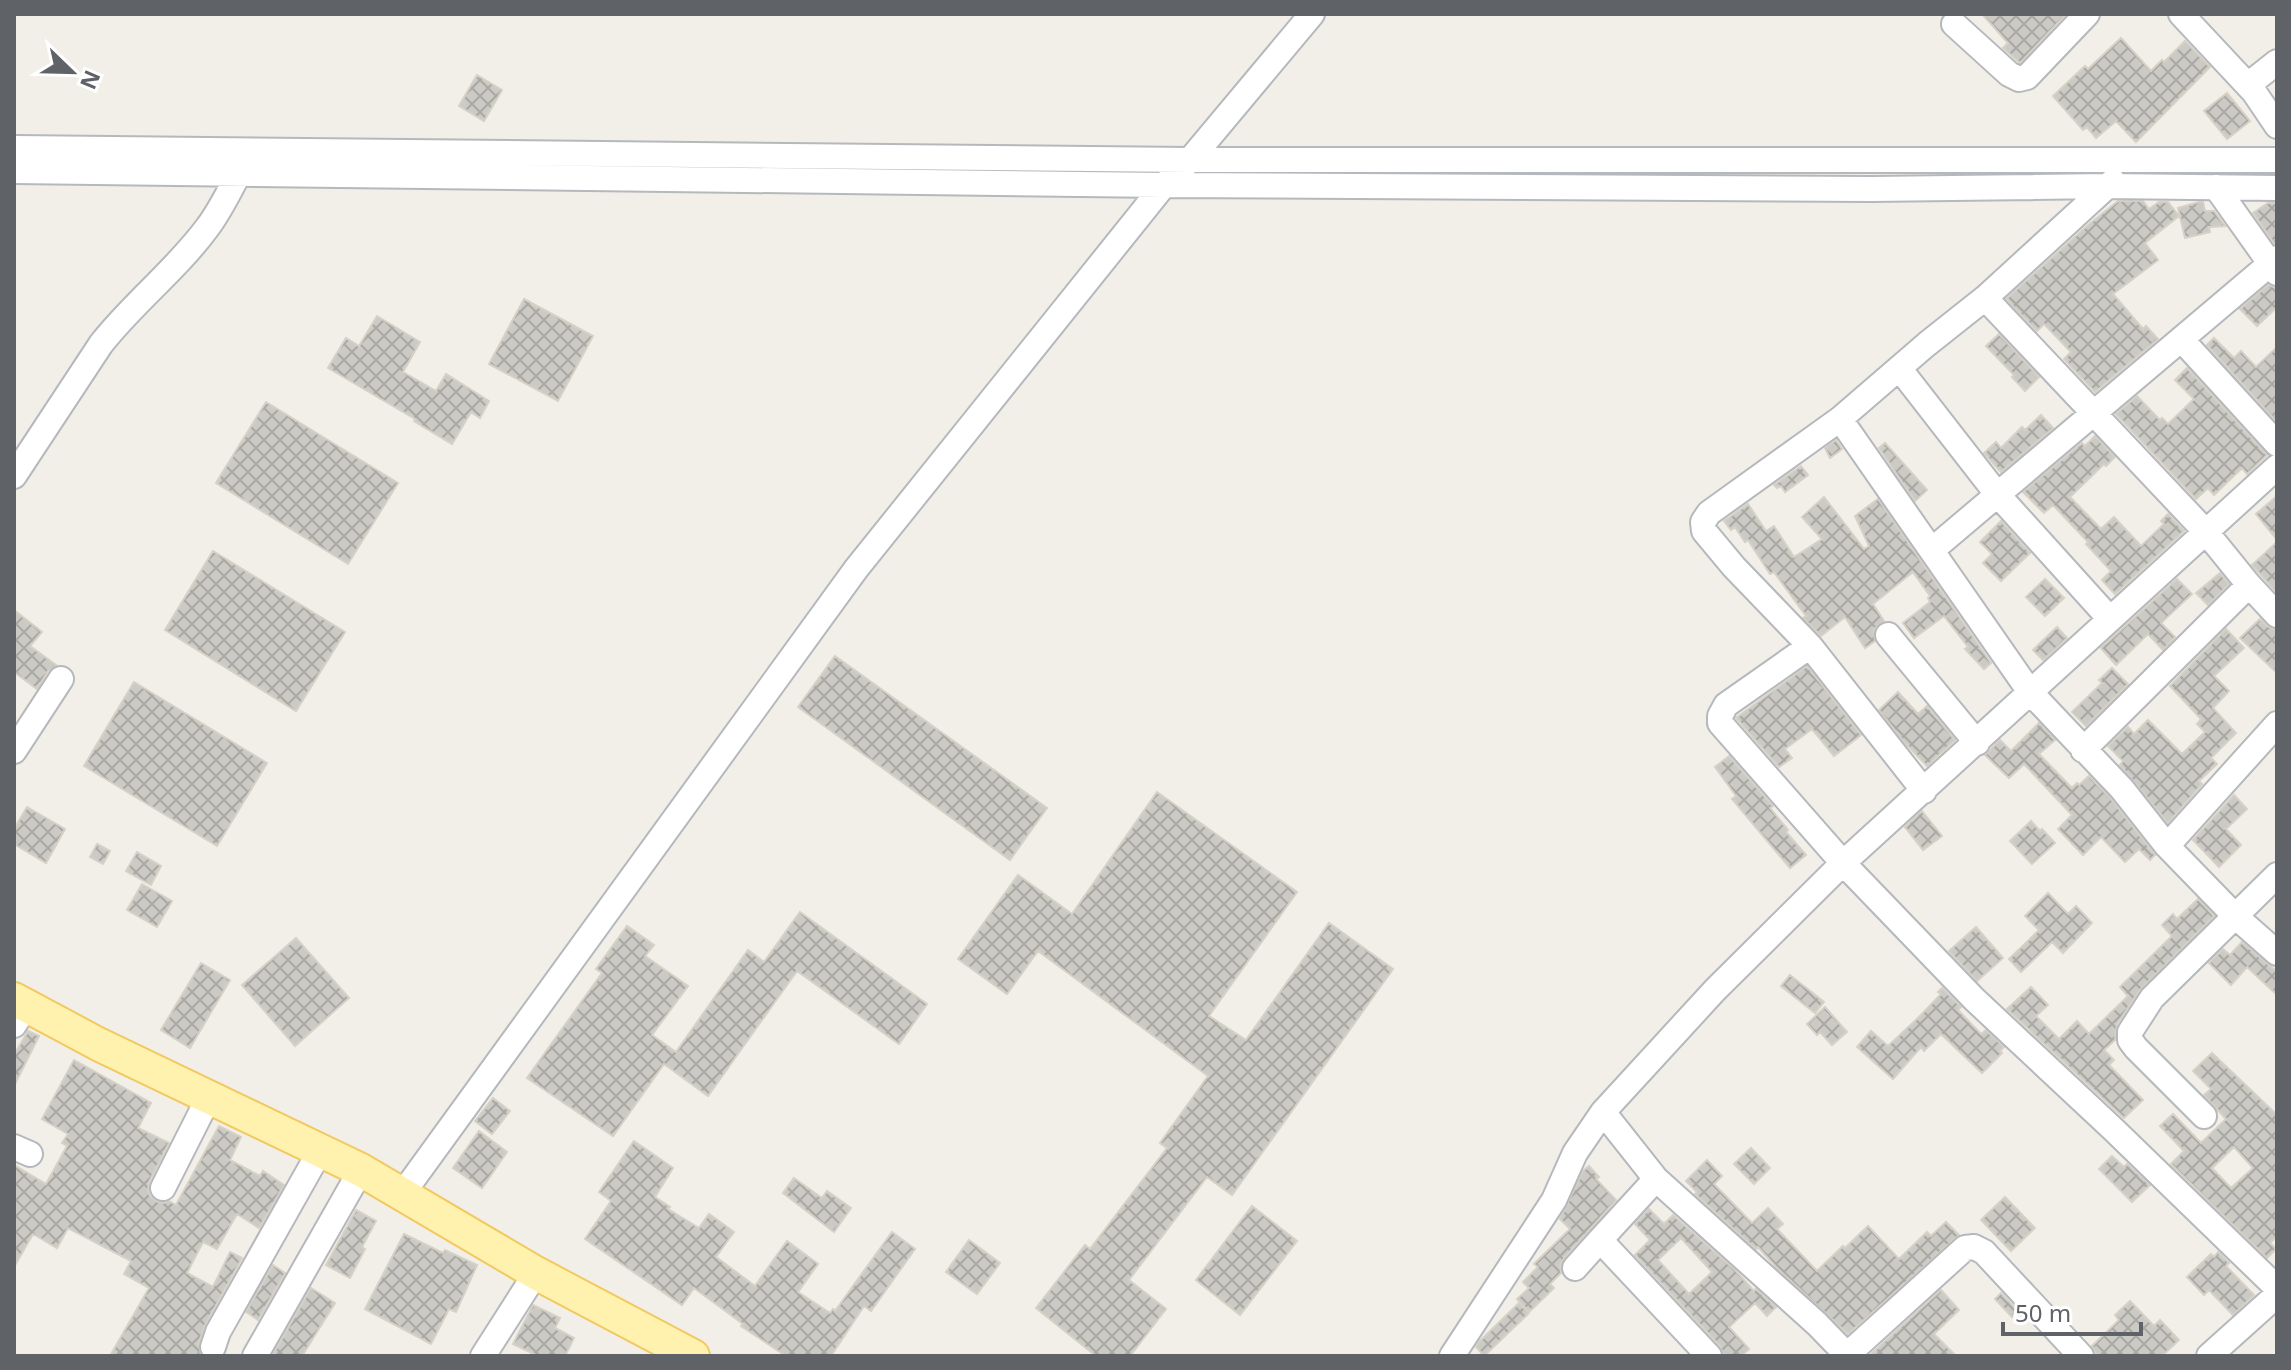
<svg xmlns="http://www.w3.org/2000/svg" width="2291" height="1370" font-family="'Noto Sans',sans-serif">
<defs>
<pattern id="building-cross-hatch" width="8" height="8" patternUnits="userSpaceOnUse" patternTransform="scale(2)"><rect width="8" height="8" fill="#cccac5"/><path d="M0 0l8 8M0 8l8-8" fill="none" stroke="#a9a8a4"/></pattern>
</defs>
<rect width="100%" height="100%" fill="#f1efe8"/>
<!-- building -->
<path fill="url(#building-cross-hatch)" stroke="#d6d1c6" stroke-width="2" fill-rule="evenodd" d="M1982,14h84l-46,49 -17,-15 5,-5z
M2121,38l30,33 11,-11 2,2 21,-21 25,26 -74,75 -20,-21 -20,17 -9,-11 -4,3 -30,-34 32,-30 3,3z
M477,75l25,15 -18,31 -25,-15z
M2227,93l23,28 -23,18 -23,-28z
M2118,201h25l6,8 10,-7h9l11,14 -34,27 13,17 -45,34 30,35 3,-3 12,13 -63,53 -31,-33 7,-7 -27,-28 -7,7 -31,-32 82,-74z
M2199,202h4l2,9h9l11,15 -16,1 1,5 -25,6 -7,-30z
M2268,203h9v40h-3l-21,-30z
M2268,285l9,3v19l-20,19 -17,-17z
M524,299l69,37 -35,65 -69,-37z
M377,316l43,26 -17,30 33,19 10,-17 43,27 -9,17 -9,-6 -19,32 -38,-23 1,-2 -87,-51 18,-30 13,8z
M1999,334l40,43 -14,14 -13,-14 2,-2 -28,-29z
M2214,338l20,20 7,-7 15,16 21,-20v75l-70,-77z
M2187,368l80,87 -20,19 -5,-6 -28,27 -6,-7 -12,11 -80,-85 21,-18 23,24 2,-2 6,6 26,-25 -19,-19z
M266,402l132,81 -50,81 -132,-81z
M2041,415l12,13 -52,44 -17,-19 12,-11 5,6 21,-21 3,3z
M2095,436l20,21 -9,9 -2,-2 -34,33 31,32 13,-12 27,29 23,-22 -3,-3 7,-7 16,17 -69,63 -13,-14 9,-9 -25,-27 2,-2 -35,-37 -9,8 -21,-21 59,-49 3,3z
M1836,440l6,9 -12,9 -5,-10z
M1885,443l42,47 -12,11 -36,-53z
M1801,466l7,9 -23,17 -4,-6 -4,2 -3,-3z
M2277,496v44l-21,-26z
M1824,497l40,52 5,-3 -14,-30 23,-17 113,164 -7,6 -19,-20 3,-2 -24,-31 -30,22 -11,-15 27,-21 -2,-4 2,-2 -17,-24 -40,32 11,17 -10,8 1,12 -10,7 -20,-31 -24,19 -18,-18 3,-2 -32,-44 -4,2 -22,-34 -3,2 -10,-15 -4,3 -7,-9 24,-17 18,27 8,-5 20,31 28,-18 -20,-22z
M2001,521l29,32 -29,28 -18,-18 9,-9 -12,-12z
M2277,542v51l-25,-28z
M213,551l132,81 -49,79 -131,-81z
M2220,573l9,11 -21,21 -12,-12z
M2045,579l19,19 -19,18 -19,-19z
M2177,579l15,15 -31,29 14,14 -12,13 -15,-16 -32,31 -15,-17z
M14,610l28,22 -12,14 26,19 -8,6 -11,18 -23,-17z
M2260,619l7,7 10,4v43l-37,-35z
M2057,627l10,11 -24,22 -10,-10z
M2226,629l18,19 -30,28 15,15 -16,17 23,25 -25,25 6,6 -18,17 3,3 -34,39 -48,-58 3,-4 -15,-15 20,-19 6,7 14,-14 34,34 23,-22 -8,-8 4,-5 -31,-33z
M835,656l212,152 -37,52 -212,-153z
M1807,666l54,69 -27,21 -22,-27 -27,20 7,9 -13,9 -43,-49z
M2112,668l16,16 -42,42 -14,-14 30,-29 -3,-3z
M134,682l133,81 -50,83 -133,-80z
M1898,692l20,22 9,-8 28,34 -28,26 -22,-23 -26,-33z
M2039,723l16,17 -16,14 33,34 5,-5 2,2 10,-9 22,23 44,56 -5,5 -11,-11 -14,13 -24,-25 -18,18 -25,-26 14,-14 -48,-51 -15,14 -24,-23 15,-15 11,11z
M1729,756l44,50 -3,2 18,22 -2,2 20,23 -16,13 -58,-69 4,-3 -21,-29z
M1157,792l140,100 -88,124 37,24 83,-117 64,46 -161,226 -25,-18 -78,103 37,29 -36,47h-34l-60,-48 49,-63 5,4 77,-101 -7,-5 48,-67 -170,-125 -31,43 -49,-35 60,-84 54,39z
M2234,795l13,14 -21,20 15,16 -22,22 -26,-27z
M27,807l38,22 -19,34 -32,-19v-15z
M1922,811l20,25 -19,14 -18,-23z
M2031,821l9,10 2,-2 13,14 -23,21 -22,-23z
M97,844l13,7 -7,13 -13,-7z
M137,852l24,14 -10,19 -25,-14z
M142,884l30,17 -15,26 -30,-17z
M2048,893l20,21 8,-8 16,17 -29,30 -11,-11 -31,30 -12,-13 30,-29 -14,-14z
M2198,899l16,17 -74,74 -23,34 -2,16 -11,10 10,10 -5,5 34,35 -19,18 -117,-109 24,-22 17,18 -12,11 23,23 18,-18 12,13 39,-38 -8,-9 52,-51 -10,-11 11,-11 4,5z
M800,912l127,92 -28,40 -102,-73 -89,125 -44,-32 -51,72 -86,-58 75,-105 -6,-4 31,-43 27,19 -9,11 43,30 -36,49 24,17 72,-102 16,12z
M1976,927l27,31 -26,23 -28,-30z
M296,938l53,60 -54,48 -53,-61z
M2242,942l35,30v23l-30,-28 -16,18 -22,-22 14,-14 7,6z
M201,963l29,17 -40,68 -29,-18z
M1790,975l34,27 -9,11 -34,-27z
M1942,988l19,19 -3,3 23,24 5,-4 18,17 -4,4 2,2 -20,20 -41,-39 -17,17 -3,-4 -28,32 -36,-32 14,-16 17,15 30,-28 23,-24 -3,-2z
M1825,1007l22,25 -15,13 -12,-13 -3,3 -10,-11z
M28,1031l11,5 -25,50v-31z
M2212,1053l65,62v121l-7,7 6,6 -9,9 -96,-94 13,-13 -24,-25 13,-12 28,29 25,-24 -22,-24 7,-6 -18,-18zM2234,1147l19,21 -22,20 -19,-20z
M74,1060l77,43 -13,25 31,15 -20,39 -1,8 2,6 6,5 7,2 6,-2 7,4 43,-79 22,11 -11,23 30,16 3,-5 21,14 -25,43 -22,-14 -20,35 -14,-7 -16,31 26,14 17,-35 12,6 -38,69 -5,16 2,13h-91l39,-68 -25,-14 7,-13 -63,-33 -11,20 -24,-14 -19,33v-102l32,19 21,-38 -5,-3 6,-9 -26,-15z
M493,1098l17,13 -18,23 -17,-13z
M479,1131l28,21 -25,36 -29,-20z
M634,1141l39,27 -18,29 15,10 -2,2 31,19 10,-14 25,18 -18,25 39,29 32,-45 31,23 -20,28 32,21 3,-4 2,2 57,-79 23,17 -44,62 -7,-5 -33,50h-45l-45,-30 2,-2 -49,-36 -12,17 -97,-66 26,-38 -12,-9z
M1751,1148l19,20 -16,16 -20,-20z
M2112,1156l12,11 3,-3 23,21 -18,17 -33,-33z
M1707,1160l15,16 -8,8 38,39 16,-15 15,16 -6,5 40,42 26,-25 2,2 23,-22 31,33 28,-27 4,4 15,-14 13,13 -111,99 -71,-66 -19,-21 -2,2 -61,-55 2,-2 -11,-11z
M1589,1166l10,11 -3,2 20,21 -52,58 -4,8 1,7 -11,11 4,4 -25,24 -12,-13 12,-11 -6,-6 15,-15 -4,-3 36,-35 -10,-10 23,-48z
M794,1178l28,20 5,-7 24,17 -17,24 -51,-39z
M2005,1197l30,31 -24,23 -30,-31z
M1252,1206l45,35 -57,74 -44,-35z
M1649,1209l15,15 9,-9 62,55 19,21 2,-2 20,18 -9,9 -12,-13 -26,24 20,22 -8,7h-17l-4,-10 -85,-91 15,-15 -15,-16zM1681,1238l31,34 -23,22 -31,-34z
M356,1210l20,11 -14,26 3,2 -15,29 -24,-13z
M404,1234l39,19 2,-3 32,15 -21,47 -7,-3 -18,35 -66,-35z
M969,1240l31,23 -23,31 -31,-22z
M2218,1252l11,11 -3,3 28,29 -21,20 -24,-25 -5,5 -17,-18 24,-23 3,3z
M273,1265l12,8 -27,47 -12,-8z
M311,1288l24,15 -33,53h-30z
M1941,1290l18,20 -25,24 22,22 -86,-1z
M2001,1293l17,18 -6,6 -17,-18z
M2130,1301l24,25 6,-6 19,20 -17,16h-63l-4,-4 -3,-6 27,-26 -4,-5z
M1519,1303l10,10 -45,43 -8,-9 3,-5z
M533,1305l27,13 -5,10 19,10 -9,18h-27l-25,-12z"/>
<g fill="none" stroke-linecap="round" stroke-linejoin="round">
<!-- minor casing -->
<g stroke="#b5b8bc" stroke-width="28">
<path id="minor" d="M2181,14l73,78 23,34
M1954,24l55,50 10,5 8,-2 60,-63
M2248,85l29,-23
M14,148l1176,12h1087
M14,171l1150,14 707,4 236,-3 170,2
M2216,187l61,86
M1985,298l221,234 43,53 28,30
M2181,339l96,105
M1899,368l98,126 113,125
M1840,419l190,273 92,97 45,57 68,70 42,37
M14,476l87,-132c32,-41 75,-74 106,-116 13,-17 22,-36 32,-55
M1932,550l345,-292
M1888,635l89,108
M1810,646l-84,59 -6,11v7l123,140 131,136 139,130 164,159
M2083,750l166,-165
M14,751l47,-72
M1924,791l-114,-145 -76,-79 -30,-36 -1,-9 6,-9 131,-94 87,-75 58,-46 128,-117
M2167,846l110,-122
M14,1025l12,-19
M1603,1112l53,67 161,145 31,32
M2204,1116l-68,-68 -6,-8v-8l22,-34 125,-123
M14,1147l16,7
M163,1188l46,-91
M403,1193l453,-624 308,-384 26,-25 122,-146
M1600,1240l56,-61
M1575,1268l25,-28 109,116
M213,1347l5,-15 102,-181
M1847,1355l118,-107 9,-1 10,5 97,104
M255,1356l106,-186
M483,1356l53,-83
M1452,1356l102,-156 21,-47 28,-41 112,-122 128,-127 434,-396
M2209,1356l68,-61"/>
</g>
<!-- major casing -->
<g stroke="#f2c960" stroke-width="36">
<path id="major" d="M14,999l84,45 263,126 175,103 157,83"/>
</g>
<!-- minor -->
<use href="#minor" stroke="#fff" stroke-width="24"/>
<!-- major -->
<use href="#major" stroke="#fff2af" stroke-width="32"/>
</g>
<!-- border -->
<rect width="2291" height="1370" fill="none" stroke="#5f6368" stroke-width="32"/>
<!-- north arrow -->
<g transform="translate(72 72) rotate(113)" stroke="#ffffff" stroke-width="6" paint-order="stroke">
<path d="M0-6L14 30L0 20L-14 30Z" fill="#5f6368"/>
<text y="-12" font-size="22" font-weight="bold" text-anchor="middle" fill="#5f6368">N</text>
</g>
<!-- scale -->
<path d="M2003 1322v12h138v-12" fill="none" stroke="#5f6368" stroke-width="4"/>
<text x="2015" y="1322" font-size="24" fill="#5f6368" stroke="#ffffff" stroke-width="6" paint-order="stroke">50 m</text>
</svg>
